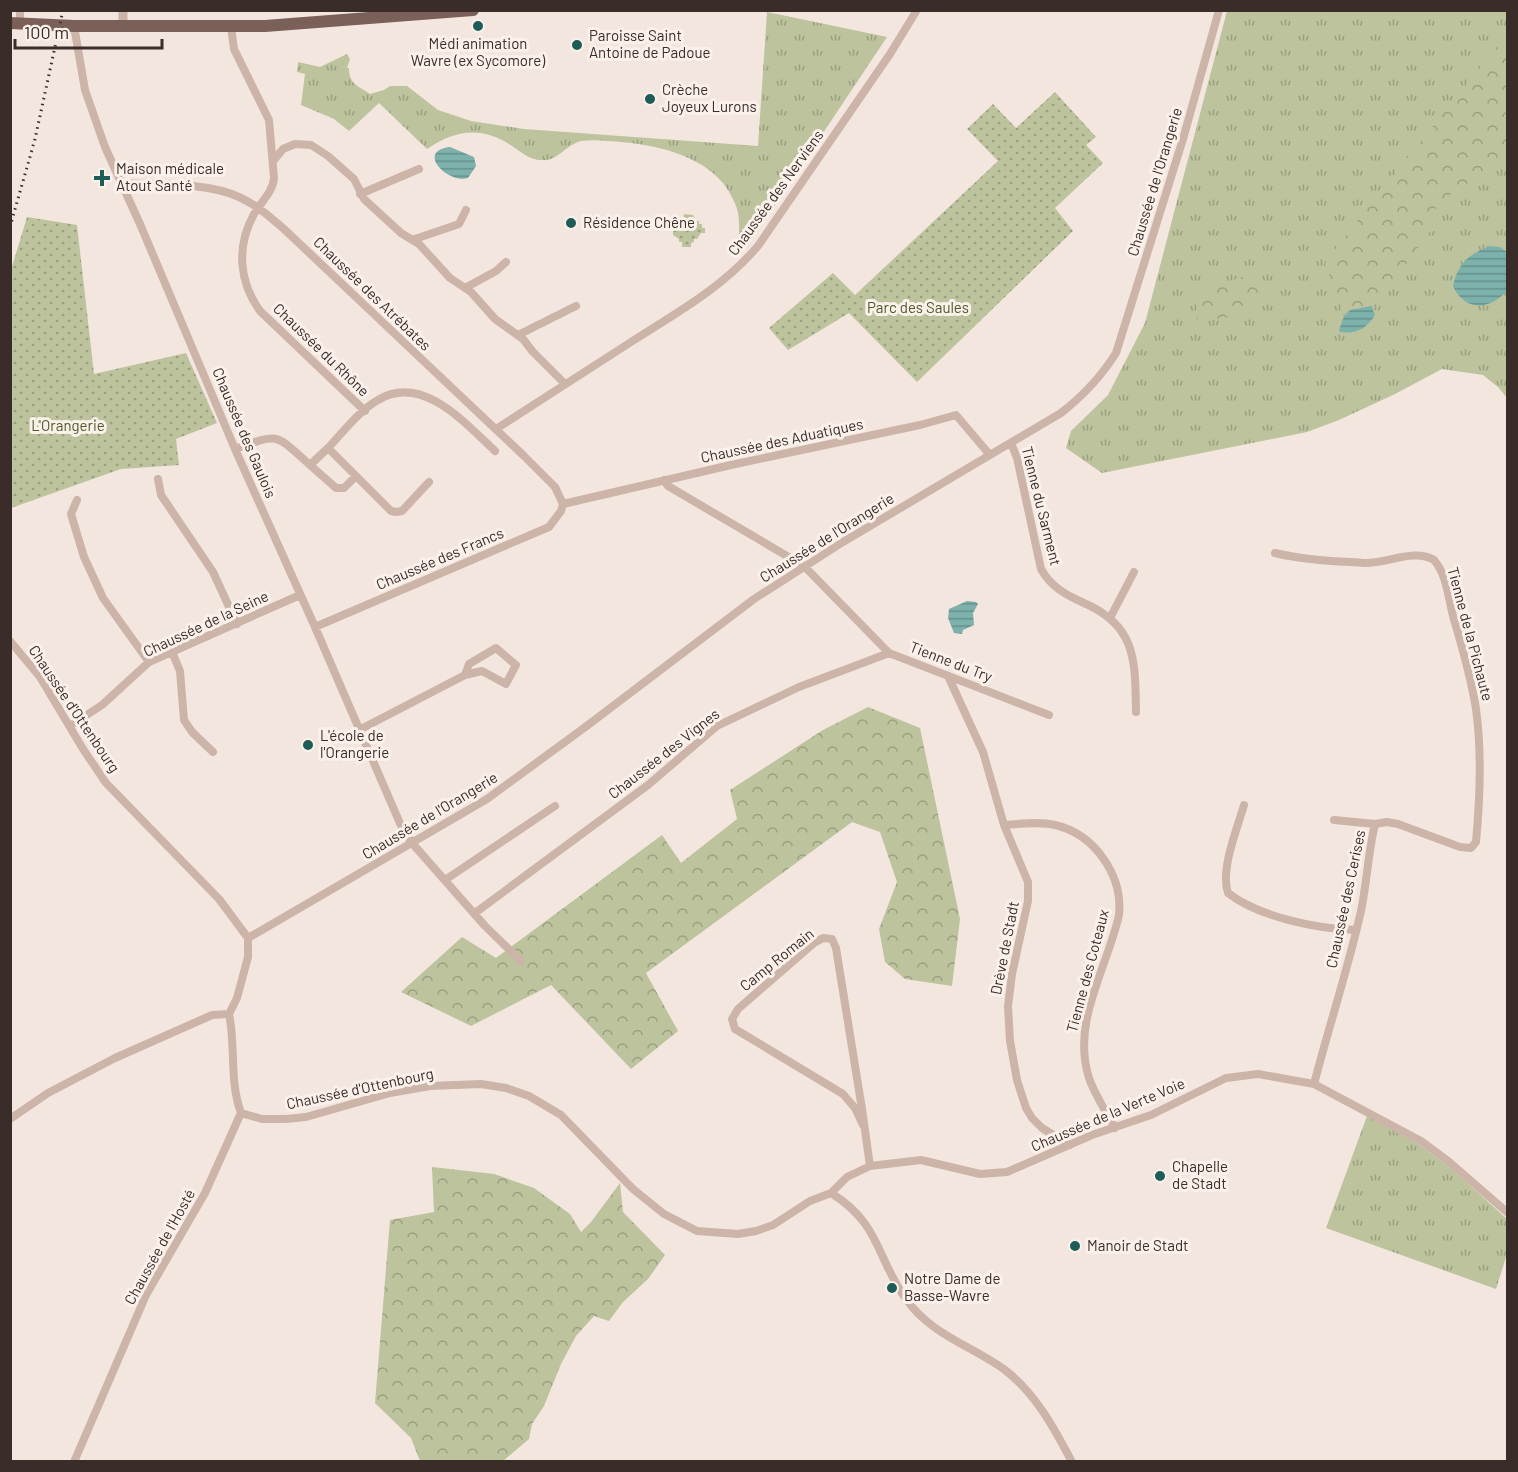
<svg xmlns="http://www.w3.org/2000/svg" width="1518" height="1472" font-family="Barlow,sans-serif">
<defs>
<pattern id="grass-tufts" width="24" height="20" patternUnits="userSpaceOnUse" patternTransform="scale(1.5)"><rect width="24" height="20" fill="#bcc39d"/><path d="M3 7l-1-3M5 7V3M7 7l1-3M15 17l-1-3M17 17v-4M19 17l1-3" fill="none" stroke="#9a9f80"/></pattern>
<pattern id="forest-crowns" width="20" height="18" patternUnits="userSpaceOnUse" patternTransform="scale(1.5)"><rect width="20" height="18" fill="#bcc39d"/><path d="M2 6a3 3 0 1 1 6 0M12 15a3 3 0 1 1 6 0" fill="none" stroke="#9a9f80"/></pattern>
<pattern id="park-dots" width="8" height="8" patternUnits="userSpaceOnUse" patternTransform="scale(1.5)"><rect width="8" height="8" fill="#bcc39d"/><path d="M2 2h.1M6 6h.1" fill="none" stroke="#9a9f80" stroke-width="1.8" stroke-linecap="round"/></pattern>
<pattern id="water-rules" width="6" height="5" patternUnits="userSpaceOnUse" patternTransform="scale(1.5)"><rect width="6" height="5" fill="#7cb1ac"/><path d="M0 2.5h6" fill="none" stroke="#67908c"/></pattern>
</defs>
<rect width="100%" height="100%" fill="#f3e6de"/>
<!-- grass -->
<path fill="url(#grass-tufts)" d="M1227,11h280v387l-9,-11 -15,-12 -41,-6 -47,25 -56,26 -32,12 -205,41 -36,-25 5,-17 37,-36 37,-72z
M767,12l120,25 -134,201 -14,-1c0,-10 1,-21 -3,-31 -16,-46 -71,-60 -114,-64 -13,-1 -28,-3 -41,-1 -16,4 -23,21 -40,19 -11,0 -20,-8 -29,-14 -29,-20 -56,-17 -85,3l-48,-46 -30,28 -15,-12 -33,-14 4,-31 -8,-2 1,-10 22,5 27,-13 3,5 -3,9h2c0,17 10,18 21,26l14,-4 6,-4h17l31,24 33,11 53,8 234,17z
M1367,1116l50,27 35,26 55,50v35l-11,35 -170,-61z"/>
<!-- forest -->
<path fill="url(#forest-crowns)" d="M1507,34v115l-27,26 -44,29 -1,19 -10,17 -12,13 -21,35 -21,18 -21,4 -6,6 -19,-53c59,-78 122,-153 182,-229z
M1241,277l20,8 -4,19c-16,14 -39,16 -60,16l-1,-16 13,-15z
M868,707l52,21 40,191 -8,67 -47,-7 -20,-17 -6,-33 18,-47 -17,-50 -28,-10 -206,151 32,58 -47,38 -80,-84 -80,41 -70,-34 61,-55 34,21 166,-123 19,28 56,-44 -7,-29 93,-60z
M432,1167l62,7 40,14 36,26 11,18 10,-10 29,-39 3,29 42,43 -17,24 -25,23 -14,19 -15,-5 -18,20 -15,28 -17,42 -12,18 -3,15 -26,22h-83l-9,-23 -36,-35 15,-183 44,-8z"/>
<!-- park -->
<path fill="url(#park-dots)" d="M1055,92l41,45 -10,8 17,18 -48,45 18,23 -156,151 -68,-69 -61,37 -19,-22 64,-55 22,22 143,-134 -31,-32 26,-25 23,24z
M684,214l9,1 3,6h3v3h3v4h3v5h-4l-4,6h-3v3l-3,1v4h-9v-5h-3v-3l-6,-4v-12h7v-3h3z
M27,217l50,8 17,149 92,-21 31,70 -41,16 3,26 -58,4 -110,39v-238z"/>
<!-- water -->
<path fill="url(#water-rules)" d="M450,147l24,10 2,9 -8,12c-20,6 -53,-27 -18,-31z
M1490,246l10,1 7,5v39c-18,19 -42,21 -54,-5 5,-23 16,-32 37,-40z
M1371,306l4,9c-9,14 -18,19 -35,17l-1,-2 5,-14 6,-6z
M967,601l9,1 2,2 -5,9 1,12 -11,5 -1,4 -8,-1 -6,-15 1,-9z"/>
<g fill="none" stroke-linecap="round" stroke-linejoin="round">
<!-- minor -->
<path stroke="#ccb4a9" stroke-width="8" d="M20,23v-13
M74,26l11,64 20,57 35,77 95,225 80,178 87,201 10,15 73,83 36,35
M231,27l3,22 35,71 5,58c-1,14 -13,24 -20,36 -18,33 -15,68 6,97l105,100
M274,160l9,-11 12,-5 16,1 17,11 26,23 10,20 37,34 18,11 31,34 21,14 24,27 28,20 10,13 32,32
M121,183c36,2 85,-1 118,14 18,8 31,20 45,32l239,226 32,32 8,17
M360,194l59,-25
M412,240l47,-16 7,-14
M465,288l31,-17 10,-9
M518,335l58,-29
M496,429c45,-29 90,-58 135,-87 47,-30 91,-54 127,-96l132,-192 27,-44
M1011,443l6,15 24,111c10,18 25,26 43,34 53,23 51,58 52,109
M328,448c14,-15 32,-38 50,-48 44,-27 88,24 117,51
M235,449c46,-16 39,-16 75,16
M356,476l-12,12h-8l-26,-23 18,-17 63,63 5,1 6,-1 27,-29
M158,479l3,16 52,77 24,52
M664,480l4,6 136,80 85,87 160,62
M77,500l-6,14 13,43 19,41 46,64
M563,504l168,-39 189,-40 36,-10 34,40
M1275,553c29,7 60,8 89,10 22,1 50,-15 70,-3 13,15 14,37 19,56 9,30 18,61 23,93 6,43 4,90 0,133l-5,6 -11,-1 -62,-23 -11,-2 -12,2c-7,29 -8,58 -14,87 -13,58 -32,115 -47,173
M1110,618l24,-46
M315,627l234,-100 12,-16 2,-7
M10,641l30,36 43,72 23,34 113,116 29,39v19l-11,41 -8,16c7,32 0,67 12,99l21,6h24l20,-2 84,-24 40,-7 51,-2 25,4 23,8 32,19 72,74 31,25 33,17 41,3 18,-3 17,-6 37,-24 21,-8 16,-16 23,-11 51,-6 59,14 27,-2 85,-37 59,-20 75,-37 32,-4 56,10 107,57 27,20 60,52
M172,652l8,19 4,49 8,12 21,20
M948,676l35,76 21,73 24,57v19l-16,73 -4,32 2,35 7,39 9,28 6,10 10,10 28,17
M70,726l32,-21 47,-43 151,-67
M359,730l106,-55 4,-11 27,-16 20,17 -10,19 -24,-13 -17,4
M1244,805c-7,24 -24,65 -16,88 31,24 89,36 128,37
M1334,820l41,4
M1004,825c16,-1 35,-4 51,0 40,9 68,51 64,90 -12,54 -48,107 -30,163 6,17 17,34 26,50
M445,880l110,-74
M475,913l173,-128 69,-59 82,-39 90,-34
M248,938l239,-139 101,-74 166,-126 89,-57 218,-129c23,-18 40,-36 55,-60l67,-214 36,-129
M10,1119l38,-26 67,-35 97,-43 17,-1
M863,1125l-8,-17 -12,-14 -108,-65 -3,-10 6,-10 76,-66 9,-5 9,1 4,9 26,161 8,57
M831,1193c50,31 45,65 75,106 24,35 66,47 99,71 31,24 49,58 67,92
M74,1462l72,-167 59,-102 36,-80"/>
<!-- tertiary -->
<path stroke="#ccb4a9" stroke-width="9" d="M123,24v-14"/>
<!-- primary -->
<path stroke="#7b605a" stroke-width="12" d="M10,23l64,3h191l208,-16"/>
<!-- rail -->
<path stroke="#392c29" stroke-width="3" stroke-dasharray="1.5 4.5" stroke-linecap="butt" d="M10,227l25,-88 28,-129"/>
</g>
<!-- markers -->
<g fill="#1d5c57" stroke="#fbf1eb" stroke-width="2">
<circle cx="478" cy="26" r="6"/>
<circle cx="577" cy="45" r="6"/>
<circle cx="650" cy="99" r="6"/>
<path d="M99 169h6v6h6v6h-6v6h-6v-6h-6v-6h6z"/>
<circle cx="571" cy="223" r="6"/>
<circle cx="308" cy="745" r="6"/>
<circle cx="1160" cy="1176" r="6"/>
<circle cx="1075" cy="1246" r="6"/>
<circle cx="892" cy="1288" r="6"/>
</g>
<g text-anchor="middle" stroke-width="6" stroke-linejoin="round" paint-order="stroke">
<!-- poi labels -->
<g font-size="15" fill="#392c29" stroke="#fbf1eb" text-anchor="start">
<text x="589" y="41">Paroisse Saint<tspan x="589" dy="17">Antoine de Padoue</tspan></text>
<text x="478" y="49" text-anchor="middle">Médi animation<tspan x="478" dy="17">Wavre (ex Sycomore)</tspan></text>
<text x="662" y="95">Crèche<tspan x="662" dy="17">Joyeux Lurons</tspan></text>
<text x="116" y="174">Maison médicale<tspan x="116" dy="17">Atout Santé</tspan></text>
<text x="583" y="228">Résidence Chêne</text>
<text x="320" y="741">L'école de<tspan x="320" dy="17">l'Orangerie</tspan></text>
<text x="1172" y="1172">Chapelle<tspan x="1172" dy="17">de Stadt</tspan></text>
<text x="1087" y="1251">Manoir de Stadt</text>
<text x="904" y="1284">Notre Dame de<tspan x="904" dy="17">Basse-Wavre</tspan></text>
</g>
<!-- street labels -->
<g font-size="15" fill="#392c29" stroke="#fbf1eb">
<text transform="translate(1155 182) rotate(-73)" y="5">Chaussée de l'Orangerie</text>
<text transform="translate(776 193) rotate(-54)" y="5">Chaussée des Nerviens</text>
<text transform="translate(372 294) rotate(44)" y="5">Chaussée des Atrébates</text>
<text transform="translate(321 350) rotate(44)" y="5">Chaussée du Rhône</text>
<text transform="translate(244 433) rotate(67)" y="5">Chaussée des Gaulois</text>
<text transform="translate(782 441) rotate(-12)" y="5">Chaussée des Aduatiques</text>
<text transform="translate(1041 506) rotate(76)" y="5">Tienne du Sarment</text>
<text transform="translate(827 538) rotate(-32)" y="5">Chaussée de l'Orangerie</text>
<text transform="translate(440 559) rotate(-23)" y="5">Chaussée des Francs</text>
<text transform="translate(206 624) rotate(-25)" y="5">Chaussée de la Seine</text>
<text transform="translate(1470 634) rotate(75)" y="5">Tienne de la Pichaute</text>
<text transform="translate(951 662) rotate(21)" y="5">Tienne du Try</text>
<text transform="translate(74 709) rotate(56)" y="5">Chaussée d'Ottenbourg</text>
<text transform="translate(664 754) rotate(-38)" y="5">Chaussée des Vignes</text>
<text transform="translate(430 816) rotate(-31)" y="5">Chaussée de l'Orangerie</text>
<text transform="translate(1346 899) rotate(-78)" y="5">Chaussée des Cerises</text>
<text transform="translate(1005 948) rotate(-79)" y="5">Drève de Stadt</text>
<text transform="translate(777 960) rotate(-39)" y="5">Camp Romain</text>
<text transform="translate(1088 971) rotate(-75)" y="5">Tienne des Coteaux</text>
<text transform="translate(360 1089) rotate(-12)" y="5">Chaussée d'Ottenbourg</text>
<text transform="translate(1108 1115) rotate(-23)" y="5">Chaussée de la Verte Voie</text>
<text transform="translate(160 1247) rotate(-61)" y="5">Chaussée de l'Hosté</text>
</g>
<!-- park labels -->
<g font-size="15" fill="#4e582c" stroke="#fbf1eb">
<text x="918" y="313">Parc des Saules</text>
<text x="68" y="431">L'Orangerie</text>
</g>
</g>
<!-- border -->
<rect width="1518" height="1472" fill="none" stroke="#392c29" stroke-width="24"/>
<!-- scale -->
<path d="M15 39v9h147v-9" fill="none" stroke="#392c29" stroke-width="3"/>
<text x="24" y="39" font-size="18" fill="#392c29" stroke="#fbf1eb" stroke-width="4.5" paint-order="stroke">100 m</text>
</svg>
